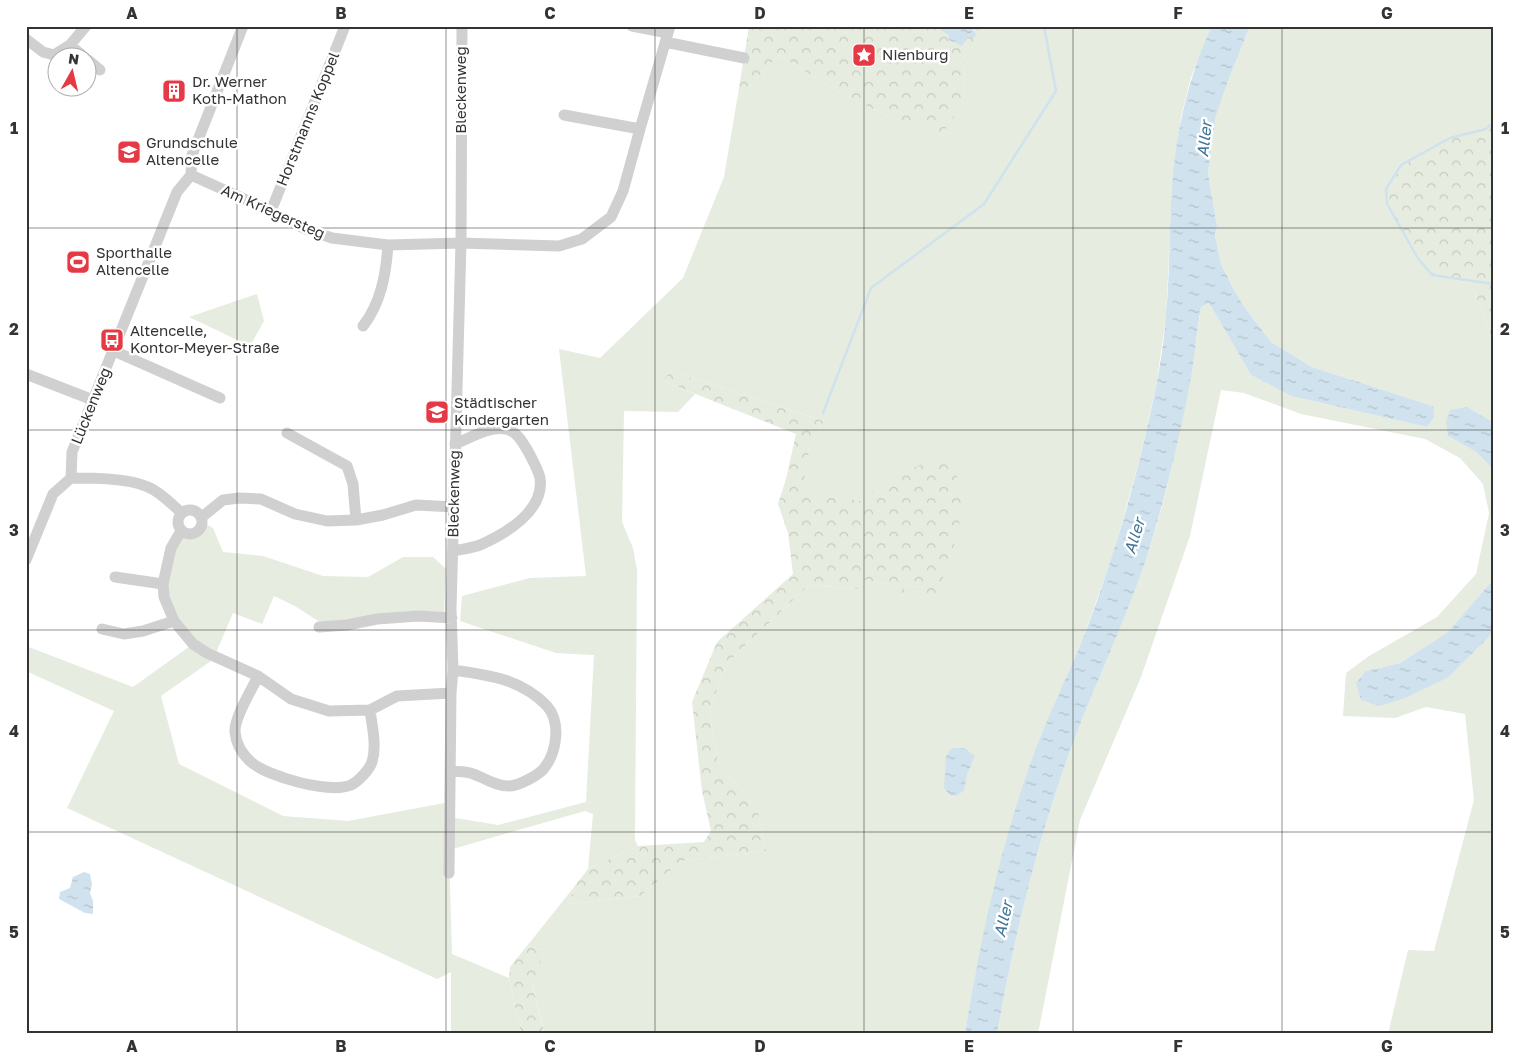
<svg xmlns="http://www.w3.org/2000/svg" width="1519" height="1060" font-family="'Golos Text',sans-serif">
<defs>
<pattern id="forest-crowns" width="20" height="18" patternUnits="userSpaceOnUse" patternTransform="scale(1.25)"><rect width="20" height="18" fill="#e6ecdf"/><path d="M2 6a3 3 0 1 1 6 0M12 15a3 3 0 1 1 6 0" fill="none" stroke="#c6cbc0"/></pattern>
<pattern id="water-ripples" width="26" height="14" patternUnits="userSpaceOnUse" patternTransform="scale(1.25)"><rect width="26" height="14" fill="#cfe2ee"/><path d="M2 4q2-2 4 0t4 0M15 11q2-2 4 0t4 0" fill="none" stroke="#b2c2cd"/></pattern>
</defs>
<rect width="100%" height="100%" fill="#fff"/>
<!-- green -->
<path fill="#e6ecdf" d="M981,26h231l-21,51 -10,40 -9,71 -6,130 -10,68 -16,72 -27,97 -29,80 -51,122 -58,219 -10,58h-420l-13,-50 13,-34 -18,-4 47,-59 -5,17 71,-8 42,-35 84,-10 -8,-40 -40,-49 -9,-51 19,-49 81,-77 49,4 2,-10 28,5 15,13 2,-12 15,2 17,9 -54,-114 -23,20 -59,-10 9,-46 14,-25 -154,-50 -7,10 32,13 -17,18 -54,-1 -2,111 11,26 4,22 -2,270 3,6 -50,23 5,-55 -8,-3 -136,39 3,104 57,24 12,56h-70v-62l-14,7 -370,-171 47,-97 -88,-40v-25l107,41 60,-43 -28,-47v-26l17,-33c12,0 20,-2 24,-14l7,4 10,24 40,4 60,20 45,1 35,-20h30l13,12 -2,44 -97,11 -29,-3 -23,-15 -21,-10 -12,28 -29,-11 -18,42 -4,6 -50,35 18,68 104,52 65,5 102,-19 -1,15 49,8 88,-23 8,-147 -38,-2 -96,-32 2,-25 68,-18 56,-2 -27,-227 41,9 83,-80 41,-101 13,-77 42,-45 59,37 49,24 55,17 22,-31 1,-47 18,-21z
M1250,26h243v96l-8,7 -36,9 -50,27 -14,24 1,16 30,53 15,17 40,8 22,58v81l-26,-15 -19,29 28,16 17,17v106l-2,7 -43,50 -48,31 -34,8 83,6 44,-44v401h-105l20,-84 26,1 40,-151 -9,-86 -39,-7 -31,11 -52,-2 3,-43 23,-17 68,-39 39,-43 13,-61 -6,-29 -23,-26 -35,-19 -124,-25 -57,-21 -23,-3 -31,146 -49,141 -61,143 -42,214h-41c17,-96 40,-192 73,-283 24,-65 54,-127 76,-191 27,-82 43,-168 55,-253l8,-4 42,72 40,21 136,31 6,-21 -121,-39 -41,-25 -28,-37 -10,-17 -12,-24 -6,-29 2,-9 -9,-53 8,-57 12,-35z
M257,294l7,27 -14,25 -61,-29z"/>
<!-- forest -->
<path fill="url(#forest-crowns)" d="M749,26h232l2,8 -18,21 -1,47 -22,32 -55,-18 -49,-24 -59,-37 -42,45z
M1493,122v219l-22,-58 -40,-8 -15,-17 -30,-53 -1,-16 14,-24 50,-27 36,-9z
M670,371l154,50 -14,25 -8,46 58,9 23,-19 60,-28 21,34 -6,46 -21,62h-15l-2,-9 -15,-2 -2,13 -12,-4 -3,-10 -28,-5 -1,10 -50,-4 -81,77 -19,49 9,51 40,49 8,40 -84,10 -42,35 -71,8 5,-17 14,-18 50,-23 66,-4 7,-11 -9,-40 -10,-89 25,-60 76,-68 -5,-41 -10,-29 8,-25 10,-45 -133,-53z
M527,946l18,4 -13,35 13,49h-24l-12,-56 1,-11z"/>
<!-- water -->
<path fill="url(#water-ripples)" d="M950,26c10,0 22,-1 26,9l-3,4 -4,-4 -7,11 -13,-6v-5l-7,-4 -1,-4 7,2z
M1212,26h38l-22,55 -12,35 -8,57 9,53 -2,9 6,29 12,24 10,17 28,37 41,25 121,39 1,11 -7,10 -136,-31 -40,-21 -42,-72 -8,4c-4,22 -6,43 -9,64 -11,63 -27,128 -46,189 -22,64 -52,126 -76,191 -33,91 -56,187 -73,283h-32c15,-94 35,-186 67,-275 16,-43 36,-84 53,-126 22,-57 40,-115 55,-175 11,-47 23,-96 26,-144 4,-42 3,-84 6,-126 4,-56 16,-111 40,-162z
M1467,407l26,15v47l-17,-17 -28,-16 -2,-14 4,-12z
M1493,575v58l-44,44 -44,21 -26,8 -18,-6 -5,-17 10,-12 34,-8 48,-31 43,-50z
M952,748h12l11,8 -8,18 -3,16 -7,6 -7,-1 -6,-7 2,-32z
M84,872l6,2 2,10 -2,9 3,8v13l-8,-1 -26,-14 1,-7 10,-4 3,-11z"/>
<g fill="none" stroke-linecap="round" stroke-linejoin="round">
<!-- stream -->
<path stroke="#cfe2ee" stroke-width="2.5" d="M1493,123l-7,6 -36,9 -49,27 -15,24 1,15 30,53 15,18 61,9
M823,413l48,-125 113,-84 72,-113 -12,-65"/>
<!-- minor -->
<path stroke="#d0d0d0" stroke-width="11" d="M632,26l36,7
M26,39l17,13 11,3 16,-10 16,-19
M665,42l79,16
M70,45l15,13
M88,60l12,10
M564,115l76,14 30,-103
M191,175l80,36 32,17 29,10 56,7 73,-2 98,3 23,-7 29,-22 12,-26 17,-62
M271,211l74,-185
M363,326c18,-23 23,-52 25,-81
M114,351l106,47
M26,374l67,26
M287,433l60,33 6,18 3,36
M71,478c22,0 57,0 77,9 14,6 23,17 34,26
M178 522a12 12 0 1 1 24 0a12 12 0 1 1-24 0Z
M202,517l21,-17 16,-2 22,1 34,15 32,7 29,-1 27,-5 33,-10 38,2
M454,551c8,-2 18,-3 26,-6 25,-11 65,-34 60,-67 -2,-9 -7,-17 -11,-25 -6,-10 -11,-21 -23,-24 -17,-3 -36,9 -51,15
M26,560l27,-66 18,-16 1,-26 105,-260 14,-17 1,-20 51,-129
M115,577l48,7 8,-36 10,-17
M163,584l1,13 10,24
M319,627l28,-2 30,-6 42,-3 33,2
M102,629l22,5 19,-3 31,-10 19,23 14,9 51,23 33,23 38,12 41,-1 27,-14 54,-3
M258,676c-6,14 -24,41 -23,56 1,11 7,22 16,30 17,15 79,32 100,23 8,-4 18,-15 21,-23 5,-16 0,-36 -2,-52
M450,771c7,1 16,0 23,3 12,4 22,12 36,12 9,0 31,-11 36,-19 12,-16 16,-45 2,-61 -26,-27 -58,-31 -94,-36
M449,873l2,-180 2,-23 -2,-61 10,-366 1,-217"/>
</g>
<!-- grid -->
<path fill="none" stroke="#333" stroke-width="1" stroke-opacity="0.55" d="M237,26v1008M446,26v1008M655,26v1008M864,26v1008M1073,26v1008M1282,26v1008M26,228h1467M26,430h1467M26,630h1467M26,832h1467"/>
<!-- icons -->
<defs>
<g id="sight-square" transform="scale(1.25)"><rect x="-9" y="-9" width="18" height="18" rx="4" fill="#e63946" stroke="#fff"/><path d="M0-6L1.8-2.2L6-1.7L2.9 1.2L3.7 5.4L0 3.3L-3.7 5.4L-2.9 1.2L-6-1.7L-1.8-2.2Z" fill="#fff"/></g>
<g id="building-square" transform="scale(1.25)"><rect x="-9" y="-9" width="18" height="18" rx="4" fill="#e63946" stroke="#fff"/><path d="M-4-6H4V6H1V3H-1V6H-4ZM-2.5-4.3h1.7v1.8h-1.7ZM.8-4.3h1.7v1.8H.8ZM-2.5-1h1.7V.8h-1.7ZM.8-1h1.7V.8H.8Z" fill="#fff"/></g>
<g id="school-square" transform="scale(1.25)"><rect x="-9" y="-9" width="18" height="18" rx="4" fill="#e63946" stroke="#fff"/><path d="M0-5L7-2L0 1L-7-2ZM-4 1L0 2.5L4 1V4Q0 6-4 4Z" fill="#fff"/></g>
<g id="stadium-square" transform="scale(1.25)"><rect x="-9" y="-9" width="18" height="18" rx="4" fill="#e63946" stroke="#fff"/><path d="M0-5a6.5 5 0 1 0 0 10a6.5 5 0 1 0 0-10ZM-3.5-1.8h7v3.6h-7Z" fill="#fff"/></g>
<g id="bus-square" transform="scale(1.25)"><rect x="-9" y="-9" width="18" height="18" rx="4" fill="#e63946" stroke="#fff"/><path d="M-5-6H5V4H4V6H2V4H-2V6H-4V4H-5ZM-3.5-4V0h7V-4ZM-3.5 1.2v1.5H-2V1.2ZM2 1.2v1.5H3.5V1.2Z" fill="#fff"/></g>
</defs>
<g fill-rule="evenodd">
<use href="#sight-square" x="864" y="55"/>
<use href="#building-square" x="174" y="91"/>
<use href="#school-square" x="129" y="152"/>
<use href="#stadium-square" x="78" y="262"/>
<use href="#bus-square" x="112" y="340"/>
<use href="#school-square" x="437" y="412"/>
</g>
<g text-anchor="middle" stroke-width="5" stroke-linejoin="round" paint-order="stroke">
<!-- poi labels -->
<g font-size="15" fill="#333" stroke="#fff" text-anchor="start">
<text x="882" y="60">Nienburg</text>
<text x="192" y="87">Dr. Werner<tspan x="192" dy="17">Koth-Mathon</tspan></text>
<text x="146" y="148">Grundschule<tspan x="146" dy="17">Altencelle</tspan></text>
<text x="96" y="258">Sporthalle<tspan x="96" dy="17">Altencelle</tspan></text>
<text x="130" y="336">Altencelle,<tspan x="130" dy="17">Kontor-Meyer-Straße</tspan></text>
<text x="454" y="408">Städtischer<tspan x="454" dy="17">Kindergarten</tspan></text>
</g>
<!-- street labels -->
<g font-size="15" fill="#333" stroke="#fff">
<text transform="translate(461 90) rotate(-90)" y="5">Bleckenweg</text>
<text transform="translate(308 119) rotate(-68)" y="5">Horstmanns Koppel</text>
<text transform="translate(273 212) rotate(24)" y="5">Am Kriegersteg</text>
<text transform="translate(91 406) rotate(-68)" y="5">Lückenweg</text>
<text transform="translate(454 494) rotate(-89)" y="5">Bleckenweg</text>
</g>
<!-- water labels -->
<g font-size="16" font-style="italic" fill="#3f7597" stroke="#fff">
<text transform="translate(1204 139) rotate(-84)" y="6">Aller</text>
<text transform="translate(1134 536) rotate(-73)" y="6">Aller</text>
<text transform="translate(1003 919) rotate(-77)" y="6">Aller</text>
</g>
</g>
<!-- border -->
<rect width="1519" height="1060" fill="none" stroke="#ffffff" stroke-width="55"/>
<!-- north arrow -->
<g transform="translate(72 72) rotate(8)"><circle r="24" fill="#ffffff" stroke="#adadad"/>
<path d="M0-4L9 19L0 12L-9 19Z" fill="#e63946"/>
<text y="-8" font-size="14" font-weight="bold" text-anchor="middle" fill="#333333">N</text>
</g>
<rect x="28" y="28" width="1464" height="1004" fill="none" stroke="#333" stroke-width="2"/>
<g font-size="16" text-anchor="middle" font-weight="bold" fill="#333">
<text x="132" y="19">A</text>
<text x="341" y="19">B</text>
<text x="550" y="19">C</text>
<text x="760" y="19">D</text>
<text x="969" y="19">E</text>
<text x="1178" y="19">F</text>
<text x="1387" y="19">G</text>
<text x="14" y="134">1</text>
<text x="1505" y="134">1</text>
<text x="14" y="335">2</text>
<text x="1505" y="335">2</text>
<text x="14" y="536">3</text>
<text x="1505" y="536">3</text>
<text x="14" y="737">4</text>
<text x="1505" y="737">4</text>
<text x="14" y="938">5</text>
<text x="1505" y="938">5</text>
<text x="132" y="1052">A</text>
<text x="341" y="1052">B</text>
<text x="550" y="1052">C</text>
<text x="760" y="1052">D</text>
<text x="969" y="1052">E</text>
<text x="1178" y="1052">F</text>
<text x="1387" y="1052">G</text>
</g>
</svg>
